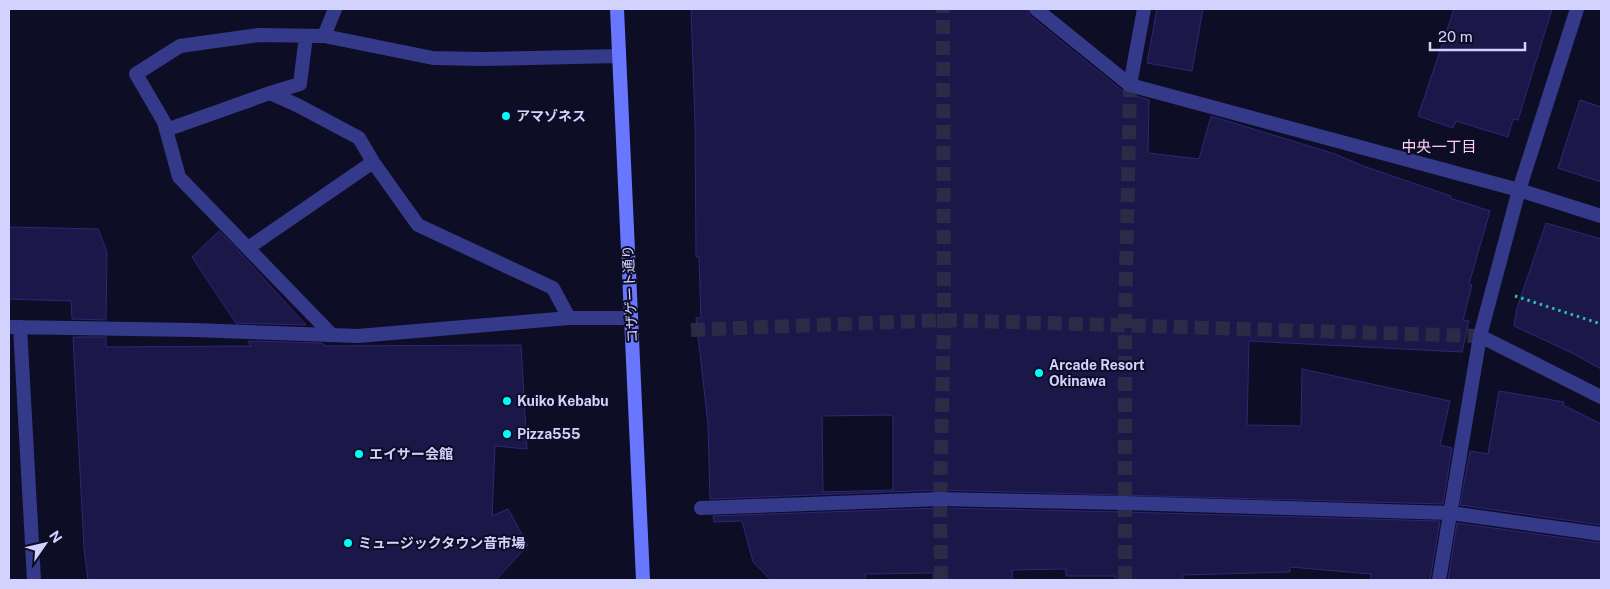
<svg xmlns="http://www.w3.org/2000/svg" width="1610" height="589" font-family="'Public Sans','Noto Sans JP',sans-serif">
<rect width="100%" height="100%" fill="#0e0d26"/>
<!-- building -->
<path fill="#1c1749" stroke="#2e2777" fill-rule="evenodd" d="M691,9h336l3,7 94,76 25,8 -1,53 51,6 12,-43 124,38 28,12 88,30 -1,2 40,13 -21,73 3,1 -9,35 6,1 -7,31 -213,-11 -2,84 54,1 1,-57 148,32 -10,44 12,3 -9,56 -503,-14 -230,9 -2,-75 -12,-106h5l-2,-61h-3l-1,-135zM888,415l5,1v74l-70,2 -1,-76z
M1157,9h46l-11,62 -45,-8z
M1454,9h98l-34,111 -5,-1 -5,18 -52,-16 -3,7 -35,-12z
M1580,100l21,7v75l-43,-14z
M1546,223l55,16v130l-29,-16 -58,-27 3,-18z
M9,227l89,2 9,23 -1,68 -34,-1 -1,-18 -62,-2z
M219,231l14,14 73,80 -70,-2 -44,-66z
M73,337h33v10l145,-1 -3,-5 74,2 3,3 196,-1 6,104 -32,-3 -3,70 16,-7 20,36 -32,35h-408l-4,-32z
M1499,391l65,11 -1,3 38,19v101l-141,-20 10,-54 18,3z
M940,508l184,4 316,9 -10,59h-59v-6l-81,-7v5l-107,3v5h-68v-4h-49v-7l-54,1 1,10h-80v-7l-68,1 1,6h-95l-18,-18 -11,-41 -28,1 -1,-6z
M1457,523l144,20v37h-153z"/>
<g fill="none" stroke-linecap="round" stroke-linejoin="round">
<!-- pedestrian-tunnel -->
<path stroke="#2b2b47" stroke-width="14" stroke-dasharray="14 7" stroke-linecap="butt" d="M691,330l253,-10 536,16
M941,580l-1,-81 4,-179 -1,-311
M1125,580v-256l5,-239"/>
<!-- path -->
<path stroke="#25c0a6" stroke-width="3" stroke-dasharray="2.5 4" stroke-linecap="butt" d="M1515,296l86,28"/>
<!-- service -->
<path stroke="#343a89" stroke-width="14" d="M324,36l109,22 49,1 137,-3
M270,93l30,-9 6,-48
M166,130l104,-37 27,12 62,33 14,24 -125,86
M373,162l45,63 135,63 16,30
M332,335l-153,-158 -15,-55 -28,-48 44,-28 79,-11 65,1 11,-27"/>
<!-- pedestrian -->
<path stroke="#343a89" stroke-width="14" d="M701,508l239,-9 184,4 327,10 150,21"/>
<!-- minor -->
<path stroke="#343a89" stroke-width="14" d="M1036,9l94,76 389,105 82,26
M1130,85l14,-76
M9,327l184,3 165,6 211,-18h62
M20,327l14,253
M1480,336l121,61
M1439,580l41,-244 39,-146 58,-181"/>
<!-- secondary -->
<path stroke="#6976ff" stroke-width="14" d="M617,9l26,571"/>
</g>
<!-- markers -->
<g fill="#00fdfa" stroke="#0e0d26" stroke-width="2">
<circle cx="506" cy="116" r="5"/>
<circle cx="1039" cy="373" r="5"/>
<circle cx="507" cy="401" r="5"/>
<circle cx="507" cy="434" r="5"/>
<circle cx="359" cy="454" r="5"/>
<circle cx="348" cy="543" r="5"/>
</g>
<g text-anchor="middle" stroke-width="4" stroke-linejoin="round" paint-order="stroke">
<!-- poi labels -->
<g font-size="14" font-weight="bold" fill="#d2d2ff" stroke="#0e0d26" text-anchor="start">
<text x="516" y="121">アマゾネス</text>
<text x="1049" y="370">Arcade Resort<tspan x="1049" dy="16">Okinawa</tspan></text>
<text x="517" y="406">Kuiko Kebabu</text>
<text x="517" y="439">Pizza555</text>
<text x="369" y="459">エイサー会館</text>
<text x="358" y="548">ミュージックタウン音市場</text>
</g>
<!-- street labels -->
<g font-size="14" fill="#d2d2ff" stroke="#0e0d26">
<text transform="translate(630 294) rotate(-93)" y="5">コザゲート通り</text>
</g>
<!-- neighbourhood labels -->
<g font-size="15" fill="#ffd4f4" stroke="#0e0d26">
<text x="1439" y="152">中央一丁目</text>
</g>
</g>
<!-- border -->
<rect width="1610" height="589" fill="none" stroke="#d2d2ff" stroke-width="20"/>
<!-- north arrow -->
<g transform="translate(45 544) rotate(56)" stroke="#0e0d26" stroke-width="4" paint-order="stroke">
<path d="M0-4L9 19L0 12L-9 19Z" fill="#d2d2ff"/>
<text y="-8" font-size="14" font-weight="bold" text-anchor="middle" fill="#d2d2ff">N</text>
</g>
<!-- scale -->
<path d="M1430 42v8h95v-8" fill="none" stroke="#d2d2ff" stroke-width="2.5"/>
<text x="1438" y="42" font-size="15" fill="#d2d2ff" stroke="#0e0d26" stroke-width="4" paint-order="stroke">20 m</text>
</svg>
